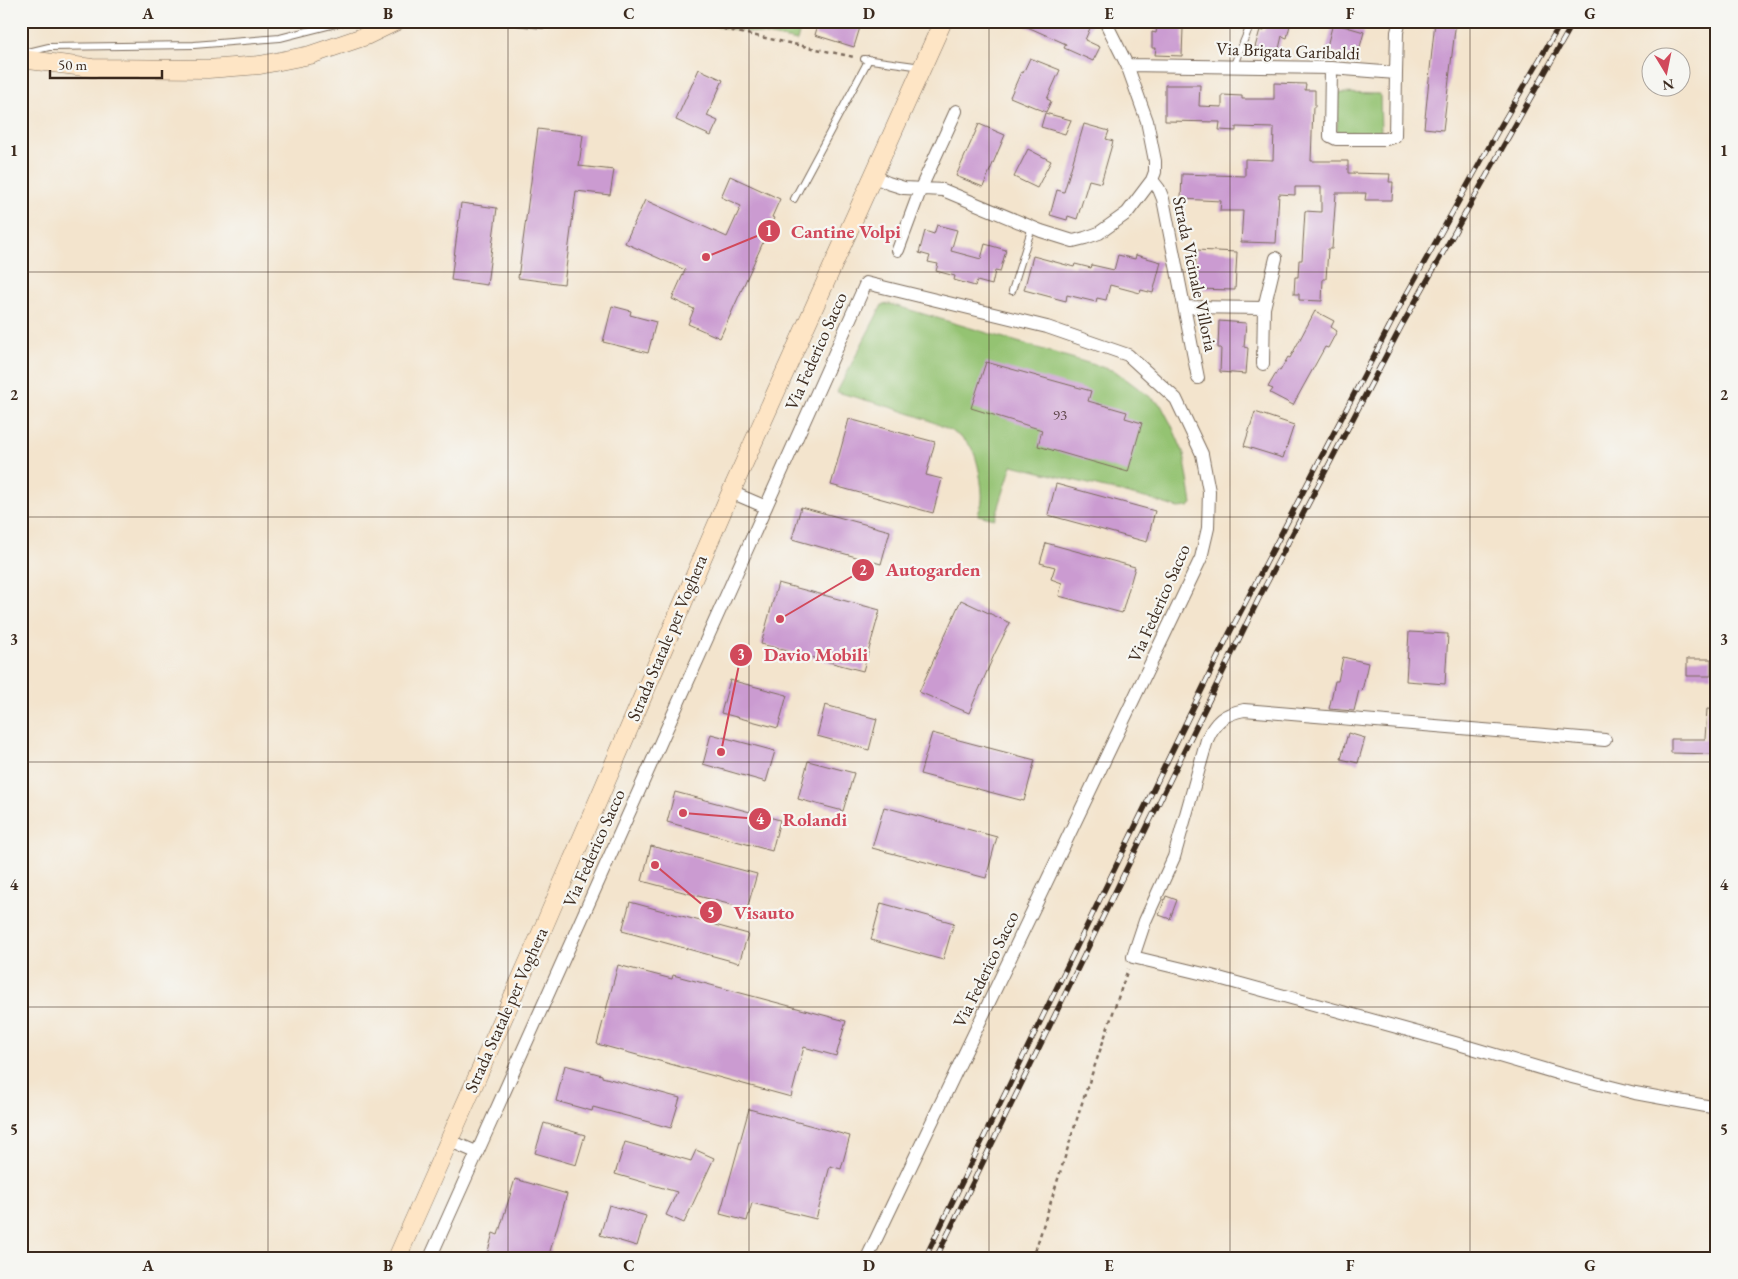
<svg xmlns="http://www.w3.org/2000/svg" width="1738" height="1279" font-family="'EB Garamond',serif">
<rect width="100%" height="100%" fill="#f6f6f2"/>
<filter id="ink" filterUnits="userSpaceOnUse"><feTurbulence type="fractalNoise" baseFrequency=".02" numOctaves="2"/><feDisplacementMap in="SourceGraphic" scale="10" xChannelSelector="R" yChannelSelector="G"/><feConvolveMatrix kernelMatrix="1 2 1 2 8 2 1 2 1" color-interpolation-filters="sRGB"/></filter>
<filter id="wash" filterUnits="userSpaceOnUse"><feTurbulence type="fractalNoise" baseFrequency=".0096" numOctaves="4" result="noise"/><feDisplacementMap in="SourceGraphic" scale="20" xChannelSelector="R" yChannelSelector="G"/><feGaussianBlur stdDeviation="1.12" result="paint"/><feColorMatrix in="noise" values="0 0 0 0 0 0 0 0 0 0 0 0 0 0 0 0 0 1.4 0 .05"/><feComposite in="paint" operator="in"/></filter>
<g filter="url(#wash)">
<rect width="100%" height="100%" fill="#f3e4cd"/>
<!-- green -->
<path fill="#94c372" stroke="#687648" d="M680,21h122l-5,20 -57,-11z
M1338,93l42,1 1,40 -44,1z
M890,304l225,67 46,34 11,21 12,28 8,50 -4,3 -10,1 -29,-9 -137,-34 -17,54 -17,-4c1,-5 4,-10 4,-15 1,-12 -4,-43 -11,-53 -20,-27 -101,-45 -134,-55l45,-87z"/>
<g id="blocks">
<!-- building -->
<path fill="#cb9bd1" d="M819,21h43l-8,26 -39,-12z
M1014,21h79l-8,19 15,7 -7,14 -29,-13 2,-4z
M1267,21h24l-4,17 -5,-2 -4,17 -23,-6 5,-17 4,1z
M1435,21h21l-13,109 -19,-2z
M1333,23l31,9 -7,26 -31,-8z
M1157,27l26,1 -1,28 -27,-1 1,-7h-4v-16l4,1z
M1030,58l30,12 -13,29 4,2 -5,11 -36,-15 11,-25 2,1z
M699,69l24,11 -16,36 11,5 -7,15 -35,-16z
M1274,83l32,1 -1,6h10v17h-2l-2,54h37v12l42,1 -1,8h4l-1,18h-27l1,-7h-30l-4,56h-4l-2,30h-3l-1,22 -23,-1v-6h-5l1,-17h3l1,-17h3l3,-49 16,1v-25h-26v8l-16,-1 -3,49 -35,-1 2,-31h-23l1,-10 -40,-2 1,-25 63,2v-17l28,1 1,-32 -38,-1v4l-17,-1 1,-8 -55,-1v-36h35l-1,21 23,1v-12l20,1v3h32z
M1045,113l26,7 -6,14 -24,-7z
M979,124l26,11 -22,52 -27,-11z
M1084,124l25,7 -3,8 7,2 -12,42 -12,-3 -12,39 -9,-3 -1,4 -17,-5 7,-25 7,2z
M538,129l45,6 -4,31 35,4 -4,25 -34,-4 -12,93 -46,-6z
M1028,149l23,12 -14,27 -23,-11z
M730,176l50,23 -8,18 2,1 -54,120 -32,-14 6,-15 -22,-10 13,-29 -60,-27 20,-43 82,37 14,-31 -20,-9z
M461,203l36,5 -10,77 -36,-5z
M937,225l20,5 -6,21 30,8 4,-15 21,6 -6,22 -5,-1 -3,14 -15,-4 -2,5 -21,-6 1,-4 -19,-5 2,-7 -10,-2 2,-6 -11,-3 6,-22 9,3z
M1196,250l41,2 -2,38 -40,-1z
M1118,255l17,4 1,-4 25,7 -8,31 -12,-3 -1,3 -30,-8 -4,15 -9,-2 -1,4 -29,-7 -1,6 -42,-11 9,-34 41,11 1,-3 16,4 1,-3 22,5z
M612,306l19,5 -1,4 26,7 -8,31 -45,-11z
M1315,311l19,10 -3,6 6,4 -9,17 -3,-1 -32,58 -23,-12 3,-4 -5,-2 10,-17 2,1 8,-14 2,1z
M1219,321l27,2 -2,24 4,1 -2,26 -26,-2 1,-24h-3z
M986,362l105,29 -3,10 39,11 -2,6 17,5 -14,49 -90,-26 4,-16 -71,-22z
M1255,412l39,13 -11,33 -39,-12z
M849,419l86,23 -9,33 16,4 -9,34 -102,-28z
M1056,484l99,27 -8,31 -99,-27z
M801,507l89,24 -9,33 -89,-25z
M1046,543l89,24 -13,46 -63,-17 3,-13 -11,-4 4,-12 -15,-4z
M778,583l102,27 -17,61 -102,-27z
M961,600l49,23 -16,32 -25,58 -50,-21z
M1409,632l39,2 -3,50 -39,-3z
M1343,657l25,6 -6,28 -3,-1 -5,21 -25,-2 6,-28h3z
M1687,659h24v17h-24z
M730,680l57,15 -9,33 -57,-15z
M825,705l52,14 -8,31 -52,-14z
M1707,709l10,1v44l-46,-1v-14h34z
M932,733l103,27 -11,41 -104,-27z
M1348,733l17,5 -7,25 -17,-4z
M711,734l64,17 -9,31 -63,-18z
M808,761l46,12 -11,38 -45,-12z
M675,792l105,28 -8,31 -105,-29z
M884,807l113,30 -11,41 -114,-30z
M651,846l106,28 -10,35 -105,-28z
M1166,896l11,4 -7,19 -11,-4z
M630,902l118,32 -9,29 -117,-32z
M881,903l73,20 -11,37 -72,-20z
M618,965l54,14 1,-4 173,46 -10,35 -32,-9 -13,50 -194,-53z
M565,1065l37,10v2l78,21 -9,30 -78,-21 -1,4 -36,-10z
M749,1109l101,27 -9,33 -11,-3 -14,53 -64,-16 -5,18 -27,-7z
M544,1123l41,12 -9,30 -41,-12z
M625,1142l66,19 5,-11 18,8 -30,65 -18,-8 11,-23 -62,-18z
M515,1179l52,15 -19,64h-62l7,-25 5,2z
M609,1205l37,11 -9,30 -37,-11z"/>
</g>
</g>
<g filter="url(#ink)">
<use href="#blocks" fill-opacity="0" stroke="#7b6b5b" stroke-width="1"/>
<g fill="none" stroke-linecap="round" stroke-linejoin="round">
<!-- lane casing -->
<g stroke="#7b6b5b" stroke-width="8">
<path id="lane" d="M507,21l35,4 69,-2
M24,53l25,-6 145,-2 86,-7 67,-17
M864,59l58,8
M1233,67l19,-46
M794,199l75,-140
M1012,291l20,-64"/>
</g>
<!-- street casing -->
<g stroke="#7b6b5b" stroke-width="14">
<path id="street" d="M1127,65l204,3 65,5 1,-41 3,-11
M1331,68l-1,68 6,3h50l9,-3 1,-63
M873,176l15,7 16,5 39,2 98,41 32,10 12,-3 14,-5 28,-20 25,-33 3,-8v-11l-8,-40 -20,-56 -22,-44
M1152,180l7,9 4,10 35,179
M898,250l23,-62 35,-77
M1185,307l79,1 12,-50
M1263,364l1,-56
M731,492l35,15
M1605,740l-361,-30c-20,4 -29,11 -37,30l-33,117 -29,64 -12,36 75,18 247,68 105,31 75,19 82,15
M448,1140l28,12
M430,1258l436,-975 181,44 81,28 48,44 26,55 7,37 -1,37 -7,30 -334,700"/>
</g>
<!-- secondary casing -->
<g stroke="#7b6b5b" stroke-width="19">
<path id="secondary" d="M21,59l71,9 116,1 52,-4 50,-10 56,-19 31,-15
M397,1258l144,-325 185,-430 217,-482"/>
</g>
<!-- path -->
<path stroke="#7b6b5b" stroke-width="2.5" stroke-dasharray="4 4" stroke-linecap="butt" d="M620,23l94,4 140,30
M1033,1258l50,-158 45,-131"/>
<!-- lane -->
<use href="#lane" stroke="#fff" stroke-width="6"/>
<!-- street -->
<use href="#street" stroke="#fff" stroke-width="12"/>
<!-- secondary -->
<use href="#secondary" stroke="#fee5c5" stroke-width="18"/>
<!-- rail casing -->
<g stroke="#3b2a1e" stroke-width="5.5">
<path id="rail" d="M925,1258l305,-626 171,-328 98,-175 63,-108
M936,1258l325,-664 140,-267 173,-306"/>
</g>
<!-- rail -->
<use href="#rail" stroke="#f6f6f2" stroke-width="4" stroke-dasharray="11" stroke-linecap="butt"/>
</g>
</g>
<!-- grid -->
<path fill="none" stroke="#3b2a1e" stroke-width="1" stroke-opacity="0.55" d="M268,21v1237M508,21v1237M749,21v1237M989,21v1237M1230,21v1237M1470,21v1237M21,272h1696M21,517h1696M21,762h1696M21,1007h1696"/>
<g text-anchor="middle" stroke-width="4.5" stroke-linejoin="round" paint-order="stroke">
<!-- number labels -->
<g font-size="15" fill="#5f464b">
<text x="1060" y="420">93</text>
</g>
<!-- street labels -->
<g font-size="18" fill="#3b2a1e" stroke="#f6f6f2">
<text transform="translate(1288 51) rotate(2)" y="6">Via Brigata Garibaldi</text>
<text transform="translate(1195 274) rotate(78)" y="6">Strada Vicinale Villoria</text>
<text transform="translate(816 351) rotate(-66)" y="6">Via Federico Sacco</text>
<text transform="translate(1159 603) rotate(-66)" y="6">Via Federico Sacco</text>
<text transform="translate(667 638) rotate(-67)" y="6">Strada Statale per Voghera</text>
<text transform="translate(594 848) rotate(-66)" y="6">Via Federico Sacco</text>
<text transform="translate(986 969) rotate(-64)" y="6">Via Federico Sacco</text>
<text transform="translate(506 1010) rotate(-66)" y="6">Strada Statale per Voghera</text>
</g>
</g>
<!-- callouts -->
<path fill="none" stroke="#d1495b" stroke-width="2" d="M706 257L769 231M780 619L863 570M721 752L741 655M683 813L760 819M655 865L711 912"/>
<g fill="#d1495b" stroke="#f6f6f2" stroke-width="2">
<circle cx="706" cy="257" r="5"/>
<circle cx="780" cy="619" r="5"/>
<circle cx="721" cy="752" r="5"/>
<circle cx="683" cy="813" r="5"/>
<circle cx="655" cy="865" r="5"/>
<circle cx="769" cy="231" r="12"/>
<circle cx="863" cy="570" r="12"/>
<circle cx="741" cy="655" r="12"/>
<circle cx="760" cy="819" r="12"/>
<circle cx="711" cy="912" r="12"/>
</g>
<g font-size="15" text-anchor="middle" font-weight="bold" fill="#fff">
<text x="769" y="236">1</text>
<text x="863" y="575">2</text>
<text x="741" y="660">3</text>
<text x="760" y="824">4</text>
<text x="711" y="918">5</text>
</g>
<g font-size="19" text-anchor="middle" font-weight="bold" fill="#d1495b" stroke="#f6f6f2" stroke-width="4.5" stroke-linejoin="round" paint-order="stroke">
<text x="846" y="238">Cantine Volpi</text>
<text x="933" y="576">Autogarden</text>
<text x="816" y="661">Davio Mobili</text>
<text x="815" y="826">Rolandi</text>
<text x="764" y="919">Visauto</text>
</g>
<!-- margin -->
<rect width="1738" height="1279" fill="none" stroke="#f6f6f2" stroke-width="55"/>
<!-- north arrow -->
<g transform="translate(1666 72) rotate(170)"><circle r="24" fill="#f6f6f2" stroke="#aba49d"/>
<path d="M0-4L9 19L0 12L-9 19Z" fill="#d1495b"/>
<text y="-8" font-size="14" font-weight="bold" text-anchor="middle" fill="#3b2a1e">N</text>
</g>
<!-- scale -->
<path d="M50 70v8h112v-8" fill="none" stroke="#3b2a1e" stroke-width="2.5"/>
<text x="58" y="70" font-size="15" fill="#3b2a1e" stroke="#f6f6f2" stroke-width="4" paint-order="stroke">50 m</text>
<rect x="28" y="28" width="1682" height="1224" fill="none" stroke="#3b2a1e" stroke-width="2"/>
<g font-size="16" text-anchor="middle" font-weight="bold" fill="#3b2a1e">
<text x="148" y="19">A</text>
<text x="388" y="19">B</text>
<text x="629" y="19">C</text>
<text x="869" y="19">D</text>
<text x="1109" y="19">E</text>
<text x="1350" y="19">F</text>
<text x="1590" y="19">G</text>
<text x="14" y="156">1</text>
<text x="1724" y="156">1</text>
<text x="14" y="400">2</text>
<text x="1724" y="400">2</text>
<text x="14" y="645">3</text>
<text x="1724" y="645">3</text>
<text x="14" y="890">4</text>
<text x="1724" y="890">4</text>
<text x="14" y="1135">5</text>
<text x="1724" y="1135">5</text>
<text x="148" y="1271">A</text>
<text x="388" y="1271">B</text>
<text x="629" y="1271">C</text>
<text x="869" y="1271">D</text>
<text x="1109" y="1271">E</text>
<text x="1350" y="1271">F</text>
<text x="1590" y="1271">G</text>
</g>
</svg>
